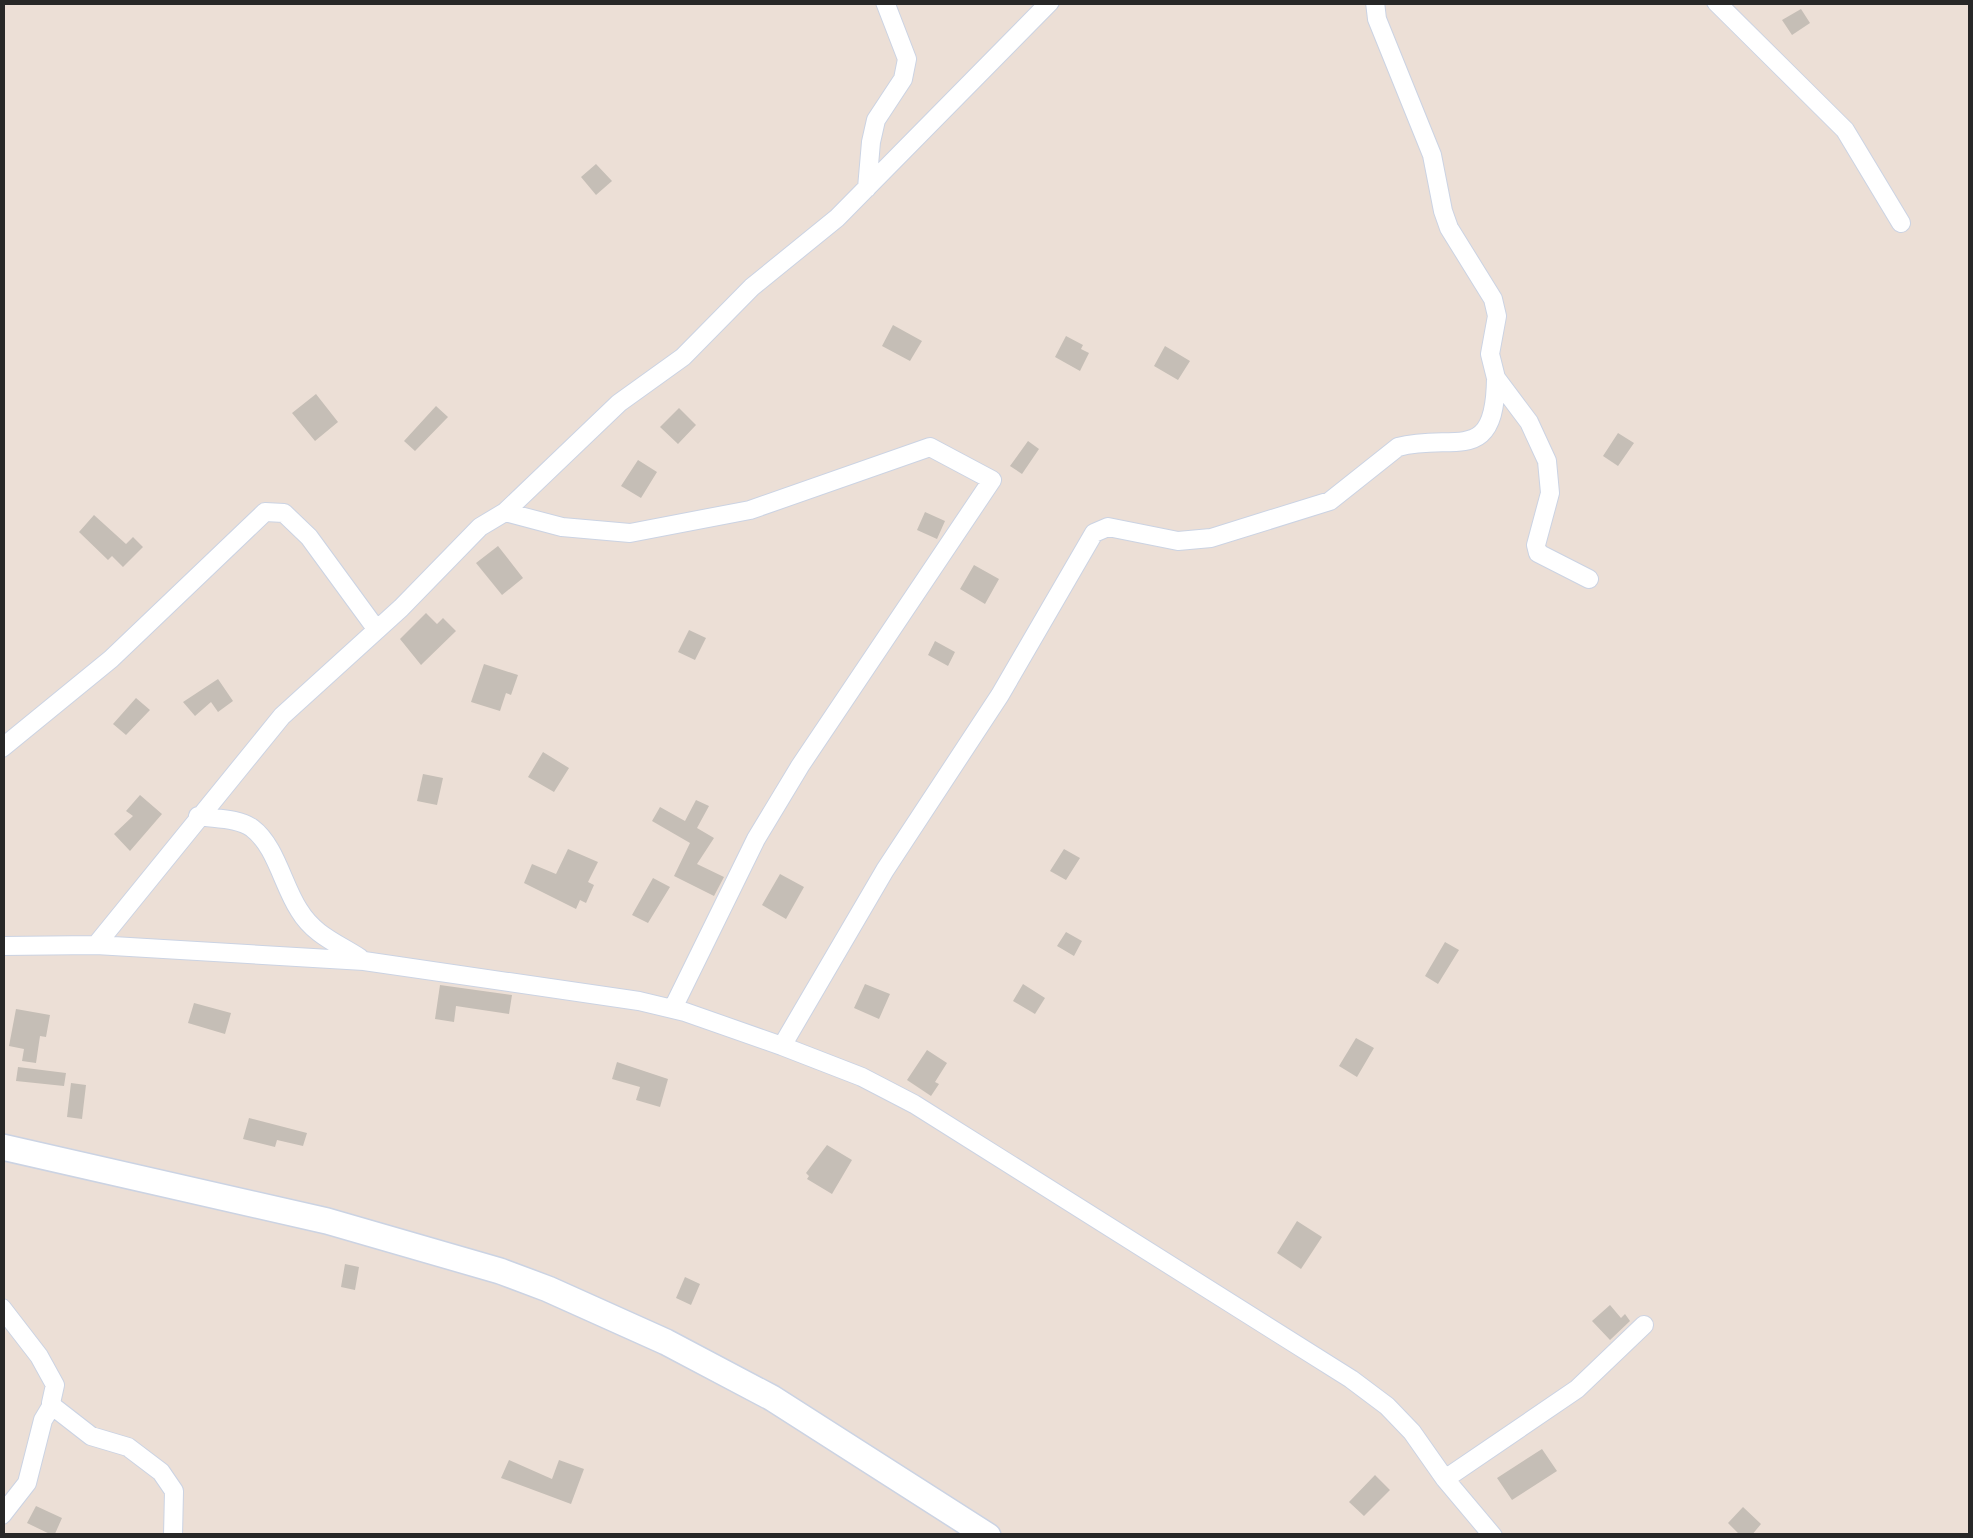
<svg xmlns="http://www.w3.org/2000/svg" width="1973" height="1538" font-family="'Varela Round',sans-serif">
<rect width="100%" height="100%" fill="#ecdfd6"/>
<!-- building -->
<path fill="#c5beb6" d="M1801,9l9,14 -18,12 -10,-15z
M596,164l16,17 -16,14 -15,-18z
M893,325l29,16 -12,20 -28,-15z
M1066,336l17,9 -2,4 8,4 -9,18 -25,-14z
M1165,346l25,15 -12,19 -24,-14z
M316,394l22,28 -23,19 -23,-28z
M436,406l12,11 -33,34 -11,-10z
M679,408l17,17 -18,19 -18,-17z
M1618,433l16,10 -16,23 -15,-10z
M1028,441l11,8 -17,25 -12,-8z
M638,460l19,12 -16,26 -20,-12z
M925,512l20,9 -8,18 -20,-9z
M94,515l32,29 7,-7 10,10 -20,20 -11,-11 -4,4 -29,-28z
M498,546l25,32 -21,17 -26,-32z
M974,565l25,14 -14,25 -25,-15z
M426,613l11,11 6,-6 13,13 -35,34 -21,-26z
M689,630l17,8 -11,22 -17,-8z
M935,641l20,11 -7,14 -20,-11z
M484,664l34,11 -7,20 -5,-2 -6,18 -29,-9z
M218,679l15,22 -15,11 -7,-10 -16,14 -12,-14z
M136,698l14,12 -24,25 -13,-11z
M543,752l26,16 -15,24 -26,-15z
M423,774l20,4 -6,27 -20,-4z
M140,795l22,19 -32,37 -16,-17 19,-18 -7,-5z
M696,800l13,6 -12,22 17,10 -17,26 27,13 -10,19 -40,-20 16,-33 -38,-22 8,-14 25,14z
M568,849l30,13 -10,20 6,3 -8,18 -6,-3 -4,9 -52,-26 8,-19 24,10z
M1064,849l16,9 -14,22 -16,-9z
M780,874l24,13 -18,32 -24,-14z
M653,878l17,9 -22,36 -16,-8z
M1066,932l16,9 -8,15 -17,-10z
M1445,942l14,8 -21,34 -13,-8z
M865,984l25,10 -11,25 -25,-11z
M1023,984l22,14 -10,16 -22,-13z
M440,985l72,10 -3,19 -53,-8 -2,16 -19,-3z
M194,1003l37,10 -6,21 -37,-11z
M16,1009l34,6 -4,22 -6,-1 -4,27 -14,-2 2,-12 -15,-3z
M1356,1038l18,10 -17,29 -18,-11z
M927,1050l20,13 -12,19 4,2 -8,12 -24,-16z
M617,1062l51,17 -8,28 -24,-7 4,-13 -28,-8z
M18,1067l48,6 -2,13 -48,-5z
M71,1083l15,2 -4,34 -15,-2z
M249,1118l58,15 -4,13 -26,-6 -2,7 -32,-8z
M827,1145l25,15 -20,34 -25,-15 2,-3 -3,-3z
M1297,1221l25,16 -21,32 -24,-16z
M345,1264l14,3 -4,23 -14,-3z
M685,1277l15,7 -9,21 -15,-7z
M1610,1305l11,13 4,-4 5,7 -20,19 -18,-19z
M1542,1449l15,22 -45,29 -15,-22z
M509,1460l43,19 7,-19 25,9 -13,35 -70,-26z
M1375,1475l15,15 -26,26 -15,-14z
M36,1506l26,12 -8,18 -27,-13z
M1743,1507l18,17 -10,12h-10l-13,-13z"/>
<g fill="none" stroke-linecap="round" stroke-linejoin="round">
<!-- street casing -->
<g stroke="#cbd3e3" stroke-width="20">
<path id="street" d="M1375,2l2,17 55,136 11,56 6,17 44,71 4,17 -7,38 6,24 33,44 18,39 3,32 -14,52 2,8 51,26
M1716,2l129,128 56,93
M867,188l4,-46 5,-22 27,-41 4,-20 -22,-57
M505,512l57,15 68,6 120,-23 180,-63 62,33 -192,286 -44,73 -83,169
M2,748l109,-89 154,-147 19,1 25,24 68,93
M198,816c17,3 40,2 54,12 24,18 31,58 47,82 15,25 38,33 61,48
M96,945l186,-229 119,-108 79,-81 25,-15 114,-109 64,-46 69,-70 85,-69 213,-216
M2,946l94,-1 268,16 275,40 46,11 97,34 80,31 52,27 437,275 36,27 25,26 33,47 48,57
M782,1046l103,-176 115,-175 94,-162 14,-6 70,14 33,-3 119,-37 68,-54c57,-15 97,20 98,-69
M2,1308l37,48 16,29 -4,18 4,5 36,28 37,11 33,25 13,19 -1,45
M1445,1479l132,-90 67,-64
M2,1515l25,-32 16,-63 9,-15"/>
</g>
<!-- secondary casing -->
<g stroke="#cbd3e3" stroke-width="28">
<path id="secondary" d="M2,1147l325,74 173,50 48,18 118,53 106,56 216,138"/>
</g>
<!-- street -->
<use href="#street" stroke="#fff" stroke-width="18"/>
<!-- secondary -->
<use href="#secondary" stroke="#fff" stroke-width="25"/>
</g>
<!-- border -->
<rect width="1973" height="1538" fill="none" stroke="#272727" stroke-width="10"/>
</svg>
